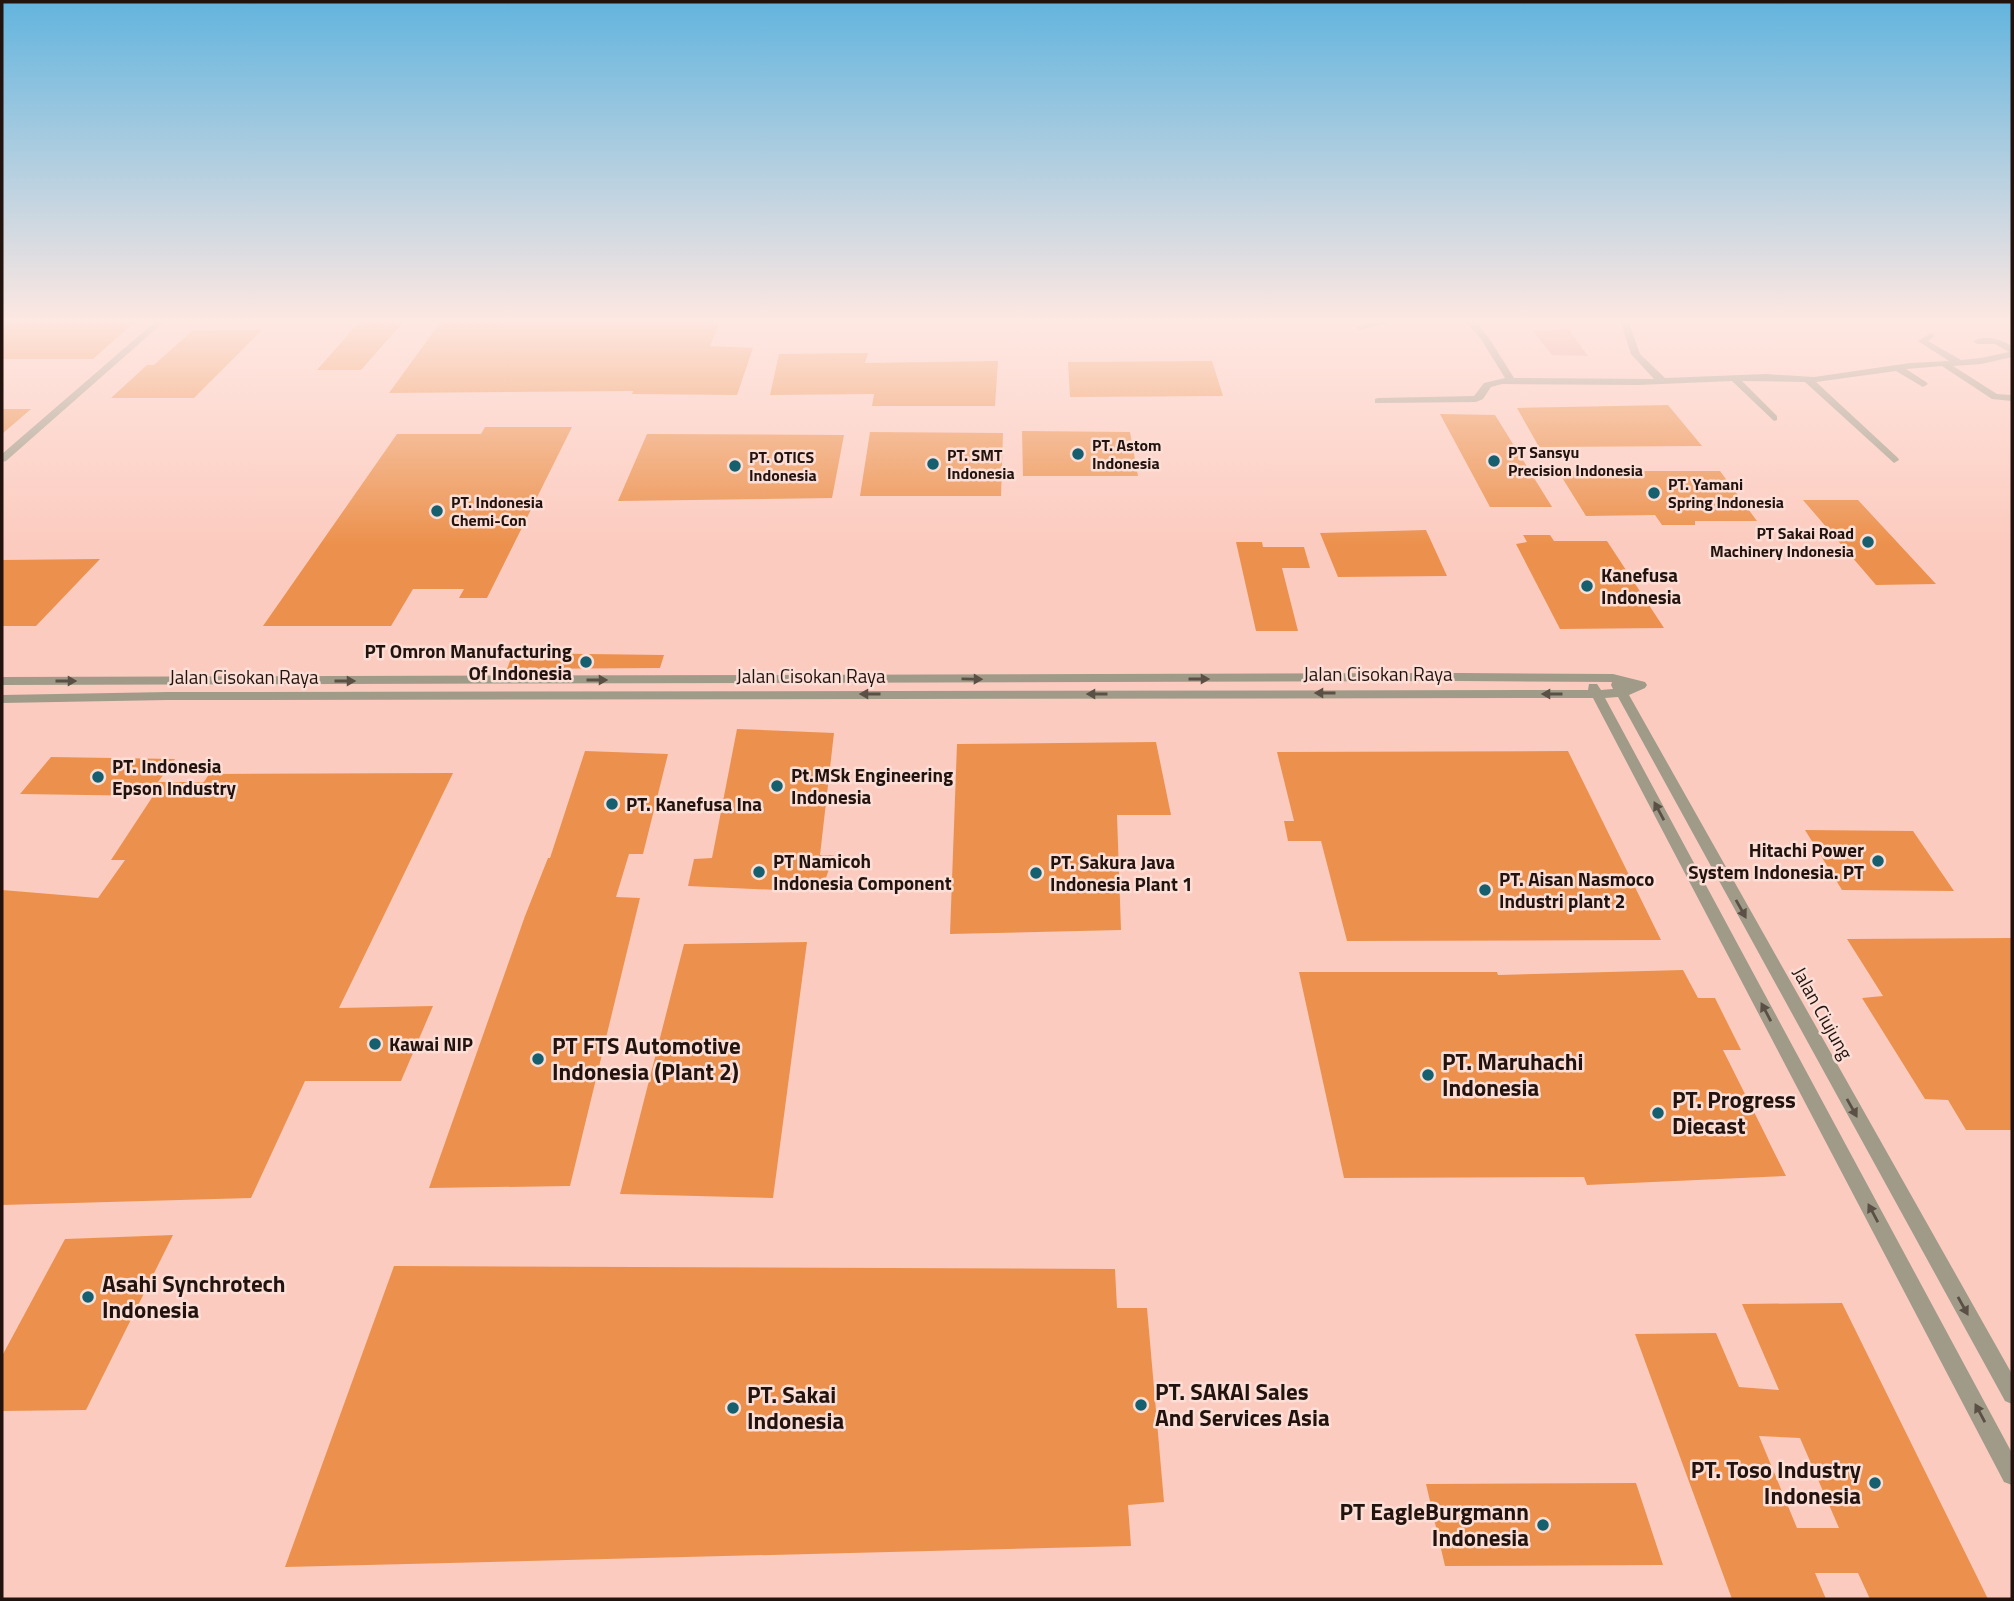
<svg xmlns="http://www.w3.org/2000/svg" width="2014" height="1601" font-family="'Titillium Web',sans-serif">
<rect width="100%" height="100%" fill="#fccbbf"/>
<!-- green -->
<path fill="#e5a08e" d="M1569,330l19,26 -36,-1 -19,-24z"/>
<!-- building -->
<path fill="#ec914d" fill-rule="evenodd" d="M2,320h135l-44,39h-91z
M361,320h44l-44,50h-44z
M442,320h279l-11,26 43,2 -16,47 -105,-1 1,-3 -244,2z
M262,330l-68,68h-83l36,-33h7l38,-34z
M868,353l-3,10 133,-2 -3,45h-123l2,-12 -104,1 9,-41z
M1212,361l11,35 -153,1 -2,-35z
M1668,405l34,41 -163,1 -22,-39z
M2,409h29l-29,25z
M1440,414l55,1 57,92h-62z
M485,427h87l-85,171h-28l5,-9h-51l-22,37h-128l134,-192h84z
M1022,431l108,1 8,44h-115z
M870,432l133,1 -2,63h-141z
M647,434l197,1 -12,63 -214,3z
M1558,471h162l37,50h-62v4h-33l-7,-10 -69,1z
M1803,500h55l78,84 -60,1z
M1426,530l21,46 -109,1 -18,-44z
M1523,535h27l4,6h53l57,87 -104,1 -44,-85 11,-2z
M1236,542h26l1,5h41l6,21h-28l16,63h-42z
M100,559l-64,67h-34v-66z
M513,653l151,2 -4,13 -153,1z
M737,729l97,4 -14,122h14l-13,37 -133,-6 6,-27 18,-1z
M1156,742l15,73h-54l4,115 -171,4 7,-190z
M585,751l83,3 -25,100h-14l-13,43 24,1 -70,288 -141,2 96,-272 23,-58h2z
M1568,751l93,189 -314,1 -26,-100h-33l-4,-20h10l-17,-69z
M51,757l124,2 -17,23h46l5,-8 244,-1 -114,235 94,-2 -32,75h-96l-54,117 -249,7v-315l96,8 27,-38h-14l42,-64 -133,-2z
M1805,830l108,1 41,60 -112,-1z
M2012,938v192h-46l-18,-30 -23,-1 -63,-101 21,-2 -36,-57z
M807,942l-34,256 -153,-4 64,-250z
M1683,970l15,28h17l26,52h-18l63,126 -199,9 -3,-8 -240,1 -45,-206h198l1,3z
M173,1235l-87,175 -84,1v-55l63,-117z
M394,1266l721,3 2,39h30l17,194 -36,3 3,41 -846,21z
M1842,1303l146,296h-118l-12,-26h-43l11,26h-94l-97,-265 81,-1 23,54 40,3 -37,-86zM1759,1436l41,2 39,90h-42z
M1636,1483l27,82 -218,1 -19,-82z"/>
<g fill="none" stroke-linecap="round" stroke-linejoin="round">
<!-- minor -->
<path fill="#a09b89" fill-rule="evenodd" d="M157,320h9l-160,141 -4,1v-8z
M1383,320h19l-42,10 -4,-3z
M1464,320h10l15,18 25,40 140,1 -23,-25 -11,-34h8l12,34 25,24 101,-4 48,3 96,-14 39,-2 -31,-20 13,-8 4,3 -7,5 33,19 20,-2 28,-6 -14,-8h-18l-4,-3c13,-7 27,-2 39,5v11l-31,7 -28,2 44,28 15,1v6l-20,-2 -50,-33 -36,3 20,13 2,2 -5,3 -27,-16 -80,11 82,76 1,2 -5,3 -89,-81 -63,-1 35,35v4l-3,1 -42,-40 -94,4 -136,-1 -11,3 -8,12 -7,3 -101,1v-4l3,-1 96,-2 10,-13 21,-5 -24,-39z
M1460,673l153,1 32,8 2,3 -2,3 -16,7 383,679v30l-7,-3 -387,-704 -13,1 407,755v32l-8,-3 -411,-784 -1425,2 -166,3v-8l166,-3 1420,-2 1,-6h8l4,6 12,-1 -2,-4 1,-3 -152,-1 -1458,4v-8z"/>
</g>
<!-- one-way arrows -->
<defs><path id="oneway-solid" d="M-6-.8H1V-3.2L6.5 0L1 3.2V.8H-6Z" transform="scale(1.75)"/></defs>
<g fill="#5b5045">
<use href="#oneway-solid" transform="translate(972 679) rotate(1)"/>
<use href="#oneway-solid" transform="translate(1199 679)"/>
<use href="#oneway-solid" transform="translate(597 680)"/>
<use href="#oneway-solid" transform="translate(66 681)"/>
<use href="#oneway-solid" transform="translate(345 681)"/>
<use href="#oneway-solid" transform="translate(1325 693) rotate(180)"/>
<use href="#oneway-solid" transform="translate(870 694) rotate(180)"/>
<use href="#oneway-solid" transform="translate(1097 694) rotate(-180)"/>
<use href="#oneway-solid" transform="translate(1552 694) rotate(-180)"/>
<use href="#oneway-solid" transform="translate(1659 811) rotate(-118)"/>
<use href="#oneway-solid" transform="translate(1741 909) rotate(61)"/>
<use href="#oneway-solid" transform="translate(1766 1012) rotate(-118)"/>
<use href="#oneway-solid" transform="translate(1852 1108) rotate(61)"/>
<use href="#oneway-solid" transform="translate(1873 1213) rotate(-118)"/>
<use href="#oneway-solid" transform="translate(1963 1306) rotate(61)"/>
<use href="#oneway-solid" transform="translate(1980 1413) rotate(-118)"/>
</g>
<!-- sky -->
<linearGradient id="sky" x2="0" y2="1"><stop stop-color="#62b4de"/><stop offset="0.59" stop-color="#fee8e2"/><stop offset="1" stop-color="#fee8e2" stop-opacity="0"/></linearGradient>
<rect width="2014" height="544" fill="url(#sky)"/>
<!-- markers -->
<g fill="#165f6e" stroke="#fbded6" stroke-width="2.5">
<circle cx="1078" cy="454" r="7"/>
<circle cx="1494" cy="461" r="7"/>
<circle cx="933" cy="464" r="7"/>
<circle cx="735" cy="466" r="7"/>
<circle cx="1654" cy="493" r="7"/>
<circle cx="437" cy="511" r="7"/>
<circle cx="1868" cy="542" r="7"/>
<circle cx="1587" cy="586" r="7"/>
<circle cx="586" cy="662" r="7"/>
<circle cx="98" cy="777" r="7"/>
<circle cx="777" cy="786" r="7"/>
<circle cx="612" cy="804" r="7"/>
<circle cx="1878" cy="861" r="7"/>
<circle cx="759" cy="872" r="7"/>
<circle cx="1036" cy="873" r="7"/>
<circle cx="1485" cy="890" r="7"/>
<circle cx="375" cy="1044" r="7"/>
<circle cx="538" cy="1059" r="7"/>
<circle cx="1428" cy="1075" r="7"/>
<circle cx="1658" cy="1113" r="7"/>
<circle cx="88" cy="1297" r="7"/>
<circle cx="1141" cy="1405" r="7"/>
<circle cx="733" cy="1408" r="7"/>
<circle cx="1875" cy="1483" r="7"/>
<circle cx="1543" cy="1525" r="7"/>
</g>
<g text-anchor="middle" stroke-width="5" stroke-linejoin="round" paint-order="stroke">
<!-- far-poi labels -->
<g font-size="16" font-weight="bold" fill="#23130e" stroke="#fbded6" text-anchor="start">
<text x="1092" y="451">PT. Astom<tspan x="1092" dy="18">Indonesia</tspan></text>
<text x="1508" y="458">PT Sansyu<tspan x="1508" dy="18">Precision Indonesia</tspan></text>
<text x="947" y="461">PT. SMT<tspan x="947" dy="18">Indonesia</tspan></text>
<text x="749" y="463">PT. OTICS<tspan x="749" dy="18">Indonesia</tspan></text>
<text x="1668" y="490">PT. Yamani<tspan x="1668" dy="18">Spring Indonesia</tspan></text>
<text x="451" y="508">PT. Indonesia<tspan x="451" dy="18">Chemi-Con</tspan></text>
<text x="1854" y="539" text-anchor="end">PT Sakai Road<tspan x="1854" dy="18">Machinery Indonesia</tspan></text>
</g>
<!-- poi labels -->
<g font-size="19" font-weight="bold" fill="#23130e" stroke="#fbded6" text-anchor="start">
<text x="1601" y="582">Kanefusa<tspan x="1601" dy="22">Indonesia</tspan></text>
<text x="572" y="658" text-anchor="end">PT Omron Manufacturing<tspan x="572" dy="22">Of Indonesia</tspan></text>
<text x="112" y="773">PT. Indonesia<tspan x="112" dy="22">Epson Industry</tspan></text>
<text x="791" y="782">Pt.MSk Engineering<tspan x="791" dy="22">Indonesia</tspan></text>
<text x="626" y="811">PT. Kanefusa Ina</text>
<text x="1864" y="857" text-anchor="end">Hitachi Power<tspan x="1864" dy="22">System Indonesia. PT</tspan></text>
<text x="773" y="868">PT Namicoh<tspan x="773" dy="22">Indonesia Component</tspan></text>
<text x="1050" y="869">PT. Sakura Java<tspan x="1050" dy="22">Indonesia Plant 1</tspan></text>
<text x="1499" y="886">PT. Aisan Nasmoco<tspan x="1499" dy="22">Industri plant 2</tspan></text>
<text x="389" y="1051">Kawai NIP</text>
</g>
<!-- street labels -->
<g font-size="19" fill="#23130e" stroke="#fbded6">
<text x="1378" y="681">Jalan Cisokan Raya</text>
<text x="811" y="683">Jalan Cisokan Raya</text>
<text x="244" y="684">Jalan Cisokan Raya</text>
<text transform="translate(1823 1013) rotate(61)" y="7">Jalan Ciujung</text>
</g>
<!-- near-poi labels -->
<g font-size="23" font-weight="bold" fill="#23130e" stroke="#fbded6" text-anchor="start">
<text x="552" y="1054">PT FTS Automotive<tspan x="552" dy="26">Indonesia (Plant 2)</tspan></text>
<text x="1442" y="1070">PT. Maruhachi<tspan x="1442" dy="26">Indonesia</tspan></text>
<text x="1672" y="1108">PT. Progress<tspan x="1672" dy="26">Diecast</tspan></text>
<text x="102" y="1292">Asahi Synchrotech<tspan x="102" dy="26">Indonesia</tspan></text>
<text x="1155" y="1400">PT. SAKAI Sales<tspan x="1155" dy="26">And Services Asia</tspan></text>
<text x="747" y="1403">PT. Sakai<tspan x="747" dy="26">Indonesia</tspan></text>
<text x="1861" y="1478" text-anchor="end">PT. Toso Industry<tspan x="1861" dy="26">Indonesia</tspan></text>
<text x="1529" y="1520" text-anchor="end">PT EagleBurgmann<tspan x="1529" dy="26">Indonesia</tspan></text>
</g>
</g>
<!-- border -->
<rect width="2014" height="1601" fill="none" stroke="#23130e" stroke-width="7"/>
</svg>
